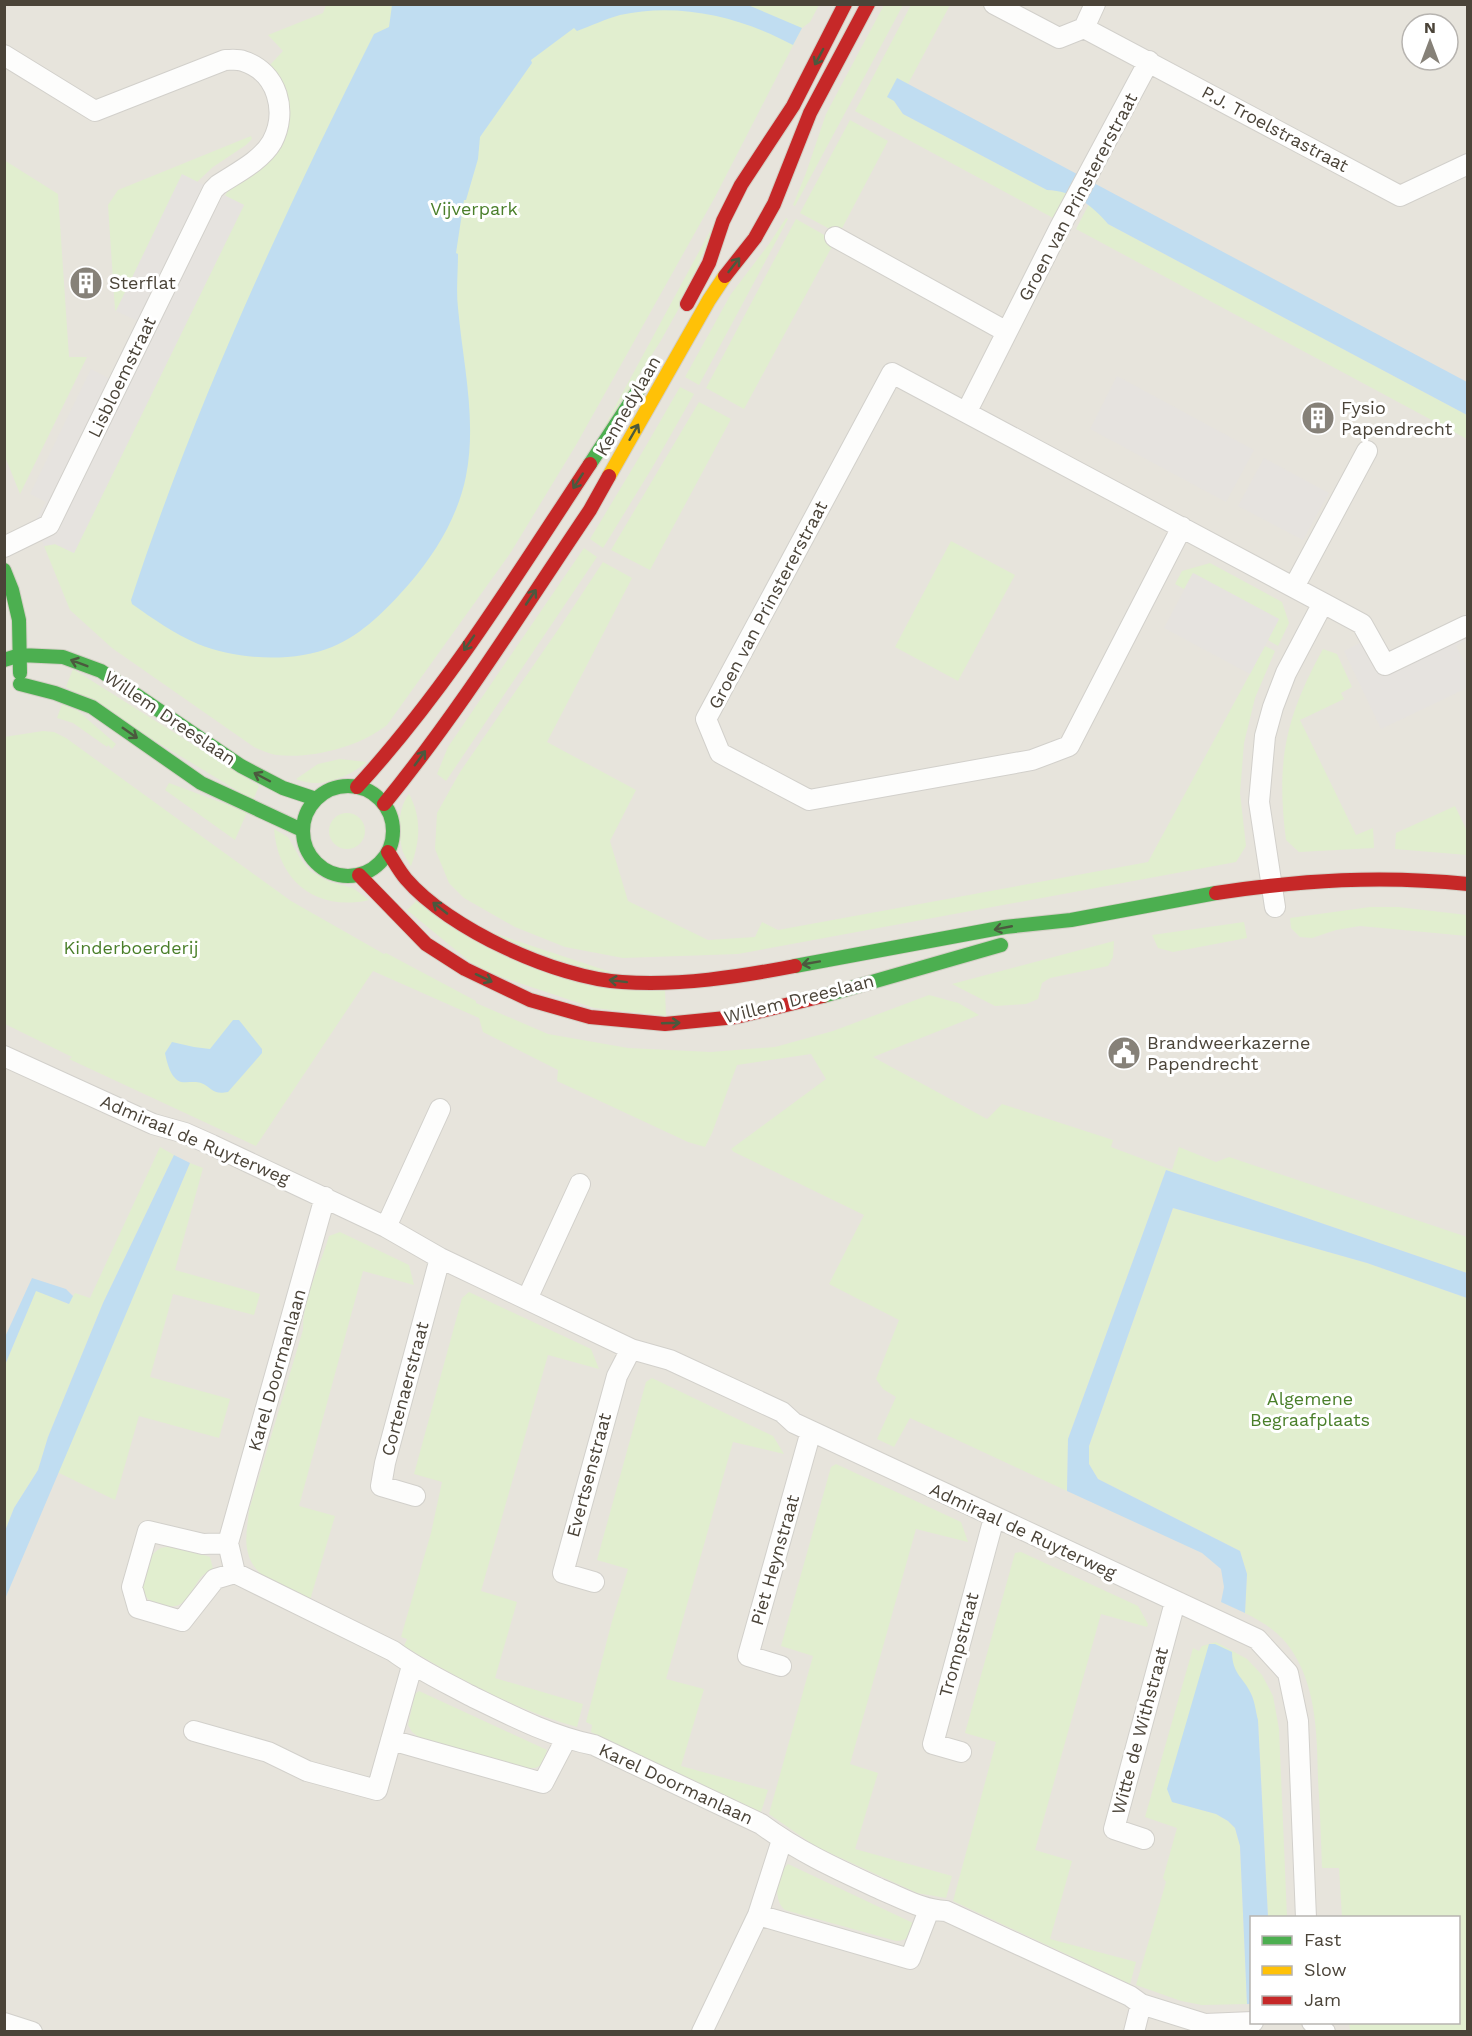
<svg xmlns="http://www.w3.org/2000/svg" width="1472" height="2036" font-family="'Work Sans',sans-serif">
<rect width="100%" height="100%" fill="#f4f2ee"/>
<!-- residential -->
<path fill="#e7e4dc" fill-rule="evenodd" d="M5,5h1462v2026h-1462zM1412,24h36v36h-36zM1252,1918h206v104h-206z"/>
<!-- green -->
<path fill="#e1eecf" d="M326,5h493l-9,17 -8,6 -87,169 -139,248 -65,107 -124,173c-28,22 -75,34 -110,30 -8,-1 -16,-5 -23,-8l-142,-99 -42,-38 -26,-64 11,-2 19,9 170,-348 -19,-9 4,-8 45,-34 -5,-88 14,-15 -15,-16 55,-22z
M884,5h19l-108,201 -2,-1 13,-32 20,-59z
M911,5h39l-42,79 -11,-6 -3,23 9,13 144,76 16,1 6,3 -14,25 -200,-108z
M850,120l38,21 -49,93 -39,-21z
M251,136l1,3 -6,6 -33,22 -16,15 -15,-7 -66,136 -1,-1 -7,-105 10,-15z
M4,160l54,34 11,163h18l-67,137 -16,-40z
M1089,204l6,4 13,16 359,191v24l-391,-210z
M721,211l-38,90 -23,41 -64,100z
M786,218l2,1 -89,166 -14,-8 46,-83 38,-50z
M796,219l39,22 -91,168 -38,-21z
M680,387l14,7 -42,74 -49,80 -13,-9 53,-88z
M699,402l32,17 -81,151 -39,-20z
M951,541l64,34 -57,106 -63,-34z
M584,548l13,9 -151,224 -9,-7 11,-27z
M603,562l29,16 -85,164 89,48 -26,51 18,60 80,39 47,-3 7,-15 16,8 370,-68 117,-216 10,5 -20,47 -11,45 -4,50 6,53 -10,16 -498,92 -115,4 -58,-11 -50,-20 -51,-29 -15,-15 -14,-34 2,-36 23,-41 102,-148z
M1210,563l72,39 7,21 -11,23 -10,-6 11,-21 -86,-46 -9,16 -9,-5 7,-13z
M1323,649l14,5 15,33 -11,6 3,6 -44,21 56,115 17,-7 1,20 -75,4 -13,-12c-10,-78 -1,-122 37,-191z
M73,669l186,117 -6,14 -187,-113z
M62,704l15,6 39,34 -4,5 -4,-4 -1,2 -34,-24 -16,-5z
M43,731l11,1 12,6 225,163 93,53 2,-1 90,48v2l72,31 80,14 83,4 64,-5 58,-16 96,-36 29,8 -10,-6 31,18 -106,42 114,62 15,-15 111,36 -2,7 61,23 7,-23 37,15 13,-5 238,80v36l-301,-103 -98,269 -1,52 -157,-73 -16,29 -17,-8 19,-42 -13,-8 -7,-10 23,-59 -70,-36 35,-69 -130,-63 -3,-3 95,-70 -15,-25 -74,11 -25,68 -7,14 -17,-5 -131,-61 1,-11 -75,-38 -4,-14 -106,-47 -117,175 -187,-87 3,-2 -67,-33 -1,-287z
M340,759l27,3c-18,15 -48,28 -71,17l22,-15z
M169,783l78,29 -12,28 -70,-50z
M409,794c13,24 11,47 2,72 -3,-5 -8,-12 -9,-17 -4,-17 -4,-42 7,-55z
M1455,806l12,25v24l-72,-6 1,-16z
M329 831a18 18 0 1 1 36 0a18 18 0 1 1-36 0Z
M274,829l14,8 13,23 9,11 20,11 23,6 16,12c-53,12 -91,-19 -95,-71z
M418,899l18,15 229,76 1,26 -72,-8 -114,-38 -73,-60z
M1370,907h28l69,8v21l-107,-10 -24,4 -24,8 -12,-1 -9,-9 -1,-10z
M1244,922l3,16 -74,14 -15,-4 -6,-13z
M1114,941l-1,16 -5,9 -58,12 -8,5 -4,16 -12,5 -31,2 -43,-22z
M160,1147l14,8 -71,148 -55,134 -10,33 -24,38 -9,23v-166l31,-75 32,14 7,-11 15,5z
M190,1163l13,5 -28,102 85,24 -6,21 -81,-21 -23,83 80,22 -11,39 -80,-22 -24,84 -58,-28z
M1173,1208l194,55 100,35v733h-117l-1,-8 109,-1v-104l-116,-1 -3,-49h-17c-1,-29 -2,-59 -4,-88 -1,-42 -1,-89 -24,-126 -12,-20 -29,-31 -49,-41l2,-39 -7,-23 -142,-72 -9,-15v-18z
M340,1232l69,33 5,20 -51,-14 -64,235 36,10 -25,84c-22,-11 -56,-20 -62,-47 -4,-14 0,-29 1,-43l54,-180c0,-34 17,-63 26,-94z
M469,1292l122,57 8,20 -51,-14 -67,236 36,11 -22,76 88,26 -6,23c-61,-17 -118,-48 -173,-81l3,-7 -6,-2 30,-104 11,-51 -28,-8 48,-176z
M652,1378l121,58 11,18 -51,-12 -67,237 38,10 -23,77 87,24 -7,22 -170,-80 1,-7 -6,-3 26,-101 16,-52 -31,-9 49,-178z
M836,1464l125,58 7,20 -52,-13 -66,235 28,9 -23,76 97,27 -6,22 -29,-5 -102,-47 -46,-32 44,-158 -32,-10 50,-179z
M172,1546l38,11 3,12c-4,2 -9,5 -12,8 -11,14 -14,33 -36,29 -5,-1 -13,-3 -17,-7 -12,-13 -3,-42 11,-50 3,-2 9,-2 13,-3z
M1021,1552l117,54 10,18 -1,3 -46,-13 -66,236 37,11 -22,78 86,23 -6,22 -177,-83 43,-159 -31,-9 50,-180z
M1216,1642l31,17 15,16 11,21 6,33 8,188h-19l-10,-196 -6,-25 -16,-21 -4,-12 -60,139 44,12 12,7 7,7 5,18 7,158 -45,1 -21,-4 -45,-16 30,-103 -3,-4 14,-50 -32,-11 48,-169 6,3 3,-5z
M419,1691l128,59 -5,15 -7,3h-7l-108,-30 -8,-6 -4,-7 7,-31z
M788,1864l125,59c-3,11 -4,18 -17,18l-111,-31c-13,-11 -8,-35 3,-46z"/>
<!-- parking -->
<path fill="#e6e3df" d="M182,174l62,31 -170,348 -19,-9 -11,2 -9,-25 11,-19 -16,-8 61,-125 21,11 28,-58 -24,-11z
M1117,376l137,74 -28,52 -136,-73z
M1264,458l65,35 -26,47 -65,-34z
M1193,573l86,46 -29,55 -86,-46z
M1367,616l18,30 11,6 71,-27v15l-11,6 11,20v22l-86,41 -37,-78 16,-8 -3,-7z"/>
<!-- water -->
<path fill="#c0ddf1" d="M392,5h356l54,23 -9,17c-52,-28 -114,-43 -173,-30 -15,4 -29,11 -43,16l-3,-3 -43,32 1,3 -52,74 -2,22 -12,41h-2l-8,53 2,1c0,18 -2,37 0,54 5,56 19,112 8,168 -8,40 -30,77 -57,108 -21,24 -47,51 -77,63 -39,16 -95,13 -134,-3 -23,-10 -45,-25 -66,-40l-1,-4c64,-195 151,-383 243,-566l15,-7z
M897,78l570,304v33l-359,-191c-17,-20 -35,-33 -61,-34l-144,-76 -9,-13 -7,-4z
M233,1020h6l23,29v4l-34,39c-16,3 -15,-4 -27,-9 -6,-2 -13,0 -20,-1 -10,-3 -14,-19 -16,-29l7,-11 22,5 16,2z
M174,1155l16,8 -185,436v-68l9,-23 24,-38 10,-33 55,-134z
M1166,1170l301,103v25l-100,-35 -194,-55 -84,238v18l9,15 142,72 7,23 -2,39 -24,-11 3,-15 -3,-18 -19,-16 -135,-62 1,-52z
M32,1278l34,11 7,7 -4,8 -33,-13 -31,74v-28z
M1209,1644h6l17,8c0,23 13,26 20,44 3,7 4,17 6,24l10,197 -16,1 -1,86h-4l-7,-158 -5,-18 -7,-7 -12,-7 -44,-12 -5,-13z"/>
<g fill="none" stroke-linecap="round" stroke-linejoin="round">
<!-- street casing -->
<g stroke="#d2d0cb" stroke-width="22">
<path id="street" d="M994,4l65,34 25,-10 11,-24
M1084,28l316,168 68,-32
M4,55l91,56 130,-51c6,0 13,-1 18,1 35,11 45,51 29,81 -11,19 -36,31 -54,43l-5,5 -164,335 -45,22
M835,237l172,95
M967,411l93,-184 89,-166
M1182,527l-113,219 -37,14 -223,40 -89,-47 -14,-34 186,-346 431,230
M1294,587l73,-136
M1275,907l-16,-105 6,-66 8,-29 13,-34 37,-70 39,21 23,41 81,-39
M4,1056l149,68 32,9 27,12 174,82 54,31 191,91 39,11 112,52 12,11 463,216 31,34 10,48 8,197
M325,1197l-97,346 7,30 158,78c24,18 50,30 76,44 41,20 81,41 125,50l167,79c36,27 78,46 119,65 22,9 42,21 66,22l184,85 11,8 64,20 48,-2
M386,1227l54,-118
M527,1299l53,-115
M415,1496l-34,-10 4,-23 55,-205
M228,1543l-25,1 -55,-13 -16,56 6,21 44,13 33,-42 20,-6
M594,1582l-31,-9 54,-197 14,-27
M781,1666l-33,-10 63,-225
M194,1731l74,21 39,19 70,19 35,-124
M391,1740l152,43 23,-44
M961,1752l-28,-8 61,-226
M1144,1839l-30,-10 61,-227
M782,1840l-24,75 152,44 19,-49
M1312,2022l13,10
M4,2023l28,9
M702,2032l56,-117
M1134,2032l7,-28"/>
</g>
<!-- fast casing -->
<g stroke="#d3cfc5" stroke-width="16">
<path id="fast" d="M590,464l49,-75
M4,570l8,20 7,30 1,53
M4,660l16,-5 43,2 38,14 140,95 42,22 33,11
M20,684l35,9 37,14 109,76 101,47
M303 831a45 45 0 1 1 90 0a45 45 0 1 1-90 0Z
M795,966l210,-39 66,-7 145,-27
M823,996l178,-51"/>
</g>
<!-- slow casing -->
<g stroke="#d3cfc5" stroke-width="16">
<path id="slow" d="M609,476l100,-176 16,-24"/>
</g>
<!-- jam casing -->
<g stroke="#d3cfc5" stroke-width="16">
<path id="jam" d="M725,276l30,-38 19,-34 36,-91 58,-109
M687,304l22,-41 14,-42 18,-36 52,-79 52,-102
M357,787c90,-98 160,-213 233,-323
M384,804c76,-93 139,-195 206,-294l19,-34
M388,852c6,9 11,19 18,27 43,50 150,99 216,103 58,4 116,-5 173,-16
M359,875l67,69 39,25 65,31 60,17 75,7 71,-7 87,-21
M1216,893c86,-13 165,-18 252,-9"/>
</g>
<!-- street -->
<use href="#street" stroke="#fdfdfc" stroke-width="20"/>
<!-- fast -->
<use href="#fast" stroke="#4caf50" stroke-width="14"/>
<!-- slow -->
<use href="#slow" stroke="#ffc107" stroke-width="14"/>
<!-- jam -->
<use href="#jam" stroke="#c62828" stroke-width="14"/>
</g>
<!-- one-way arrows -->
<defs><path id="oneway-shaft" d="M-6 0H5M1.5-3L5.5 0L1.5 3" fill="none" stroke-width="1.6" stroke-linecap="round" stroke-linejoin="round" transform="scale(1.5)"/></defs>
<g stroke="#4b593e">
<use href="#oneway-shaft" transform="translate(819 57) rotate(118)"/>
<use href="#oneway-shaft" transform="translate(734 265) rotate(-52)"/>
<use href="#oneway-shaft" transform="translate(634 432) rotate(-60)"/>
<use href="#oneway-shaft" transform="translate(578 481) rotate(123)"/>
<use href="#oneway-shaft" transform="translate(531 597) rotate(-56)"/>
<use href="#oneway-shaft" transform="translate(469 643) rotate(125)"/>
<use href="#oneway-shaft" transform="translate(79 663) rotate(-159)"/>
<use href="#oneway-shaft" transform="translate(130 733) rotate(35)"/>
<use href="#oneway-shaft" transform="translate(420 758) rotate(-54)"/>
<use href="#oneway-shaft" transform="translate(262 777) rotate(-152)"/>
<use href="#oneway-shaft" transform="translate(440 908) rotate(-142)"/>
<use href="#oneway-shaft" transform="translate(1003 928) rotate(169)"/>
<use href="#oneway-shaft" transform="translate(811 963) rotate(170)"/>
<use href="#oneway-shaft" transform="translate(484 978) rotate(25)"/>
<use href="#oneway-shaft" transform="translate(618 981) rotate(-173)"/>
<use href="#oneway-shaft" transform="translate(671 1023) rotate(-2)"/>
</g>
<!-- icons -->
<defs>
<g id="building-disc" transform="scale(1.725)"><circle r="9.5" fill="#868178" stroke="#fff"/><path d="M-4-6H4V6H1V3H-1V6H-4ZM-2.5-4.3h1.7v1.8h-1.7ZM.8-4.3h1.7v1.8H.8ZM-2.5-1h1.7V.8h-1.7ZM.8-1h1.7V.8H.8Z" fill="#fff"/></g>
<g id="civic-disc" transform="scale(1.725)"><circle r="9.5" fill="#868178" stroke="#fff"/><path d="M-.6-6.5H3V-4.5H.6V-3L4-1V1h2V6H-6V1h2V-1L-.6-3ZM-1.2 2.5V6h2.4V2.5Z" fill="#fff"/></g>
</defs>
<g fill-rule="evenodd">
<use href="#building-disc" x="86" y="283"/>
<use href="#building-disc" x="1318" y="418"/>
<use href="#civic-disc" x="1124" y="1053"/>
</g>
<g text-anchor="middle" stroke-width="6" stroke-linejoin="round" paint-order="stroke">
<!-- street labels -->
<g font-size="18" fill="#4b4439" stroke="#fff">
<text transform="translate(1275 129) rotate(28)" y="6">P.J. Troelstrastraat</text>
<text transform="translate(1078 197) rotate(-62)" y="6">Groen van Prinstererstraat</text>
<text transform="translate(122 377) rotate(-64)" y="6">Lisbloemstraat</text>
<text transform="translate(628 406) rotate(-60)" y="6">Kennedylaan</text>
<text transform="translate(768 605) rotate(-62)" y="6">Groen van Prinstererstraat</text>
<text transform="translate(170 718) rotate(34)" y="6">Willem Dreeslaan</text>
<text transform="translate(799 999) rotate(-14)" y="6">Willem Dreeslaan</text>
<text transform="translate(195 1140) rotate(23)" y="6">Admiraal de Ruyterweg</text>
<text transform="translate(277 1370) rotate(-74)" y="6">Karel Doormanlaan</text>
<text transform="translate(405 1389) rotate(-75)" y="6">Cortenaerstraat</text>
<text transform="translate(589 1475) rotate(-75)" y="6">Evertsenstraat</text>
<text transform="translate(1023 1531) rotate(25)" y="6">Admiraal de Ruyterweg</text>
<text transform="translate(775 1560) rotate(-74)" y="6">Piet Heynstraat</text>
<text transform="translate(959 1645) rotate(-75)" y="6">Trompstraat</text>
<text transform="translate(1140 1731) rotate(-75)" y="6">Witte de Withstraat</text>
<text transform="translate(676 1784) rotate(25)" y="6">Karel Doormanlaan</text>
</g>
<!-- park labels -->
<g font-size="18" fill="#4a7f2a" stroke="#fff">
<text x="474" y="215">Vijverpark</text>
<text x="131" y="954">Kinderboerderij</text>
<text x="1310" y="1405">Algemene<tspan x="1310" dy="21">Begraafplaats</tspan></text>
</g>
<!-- poi labels -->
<g font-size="18" fill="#4b4439" stroke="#fff" text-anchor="start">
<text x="109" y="289">Sterflat</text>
<text x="1341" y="414">Fysio<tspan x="1341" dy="21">Papendrecht</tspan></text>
<text x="1147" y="1049">Brandweerkazerne<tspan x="1147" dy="21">Papendrecht</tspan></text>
</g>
</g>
<!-- border -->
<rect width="1472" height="2036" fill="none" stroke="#4b4439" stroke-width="12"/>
<!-- legend -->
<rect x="1250" y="1916" width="210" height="108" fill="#ffffff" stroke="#b7b4b0" stroke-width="1.5"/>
<rect x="1262" y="1936" width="30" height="9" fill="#4caf50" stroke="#b7b4b0" stroke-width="1.5"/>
<text x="1304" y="1946" font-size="18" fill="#4b4439">Fast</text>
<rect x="1262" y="1966" width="30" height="9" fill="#ffc107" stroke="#b7b4b0" stroke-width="1.5"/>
<text x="1304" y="1976" font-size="18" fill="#4b4439">Slow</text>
<rect x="1262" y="1996" width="30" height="9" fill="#c62828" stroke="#b7b4b0" stroke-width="1.5"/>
<text x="1304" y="2006" font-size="18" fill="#4b4439">Jam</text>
<!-- north arrow -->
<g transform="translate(1430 42)"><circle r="28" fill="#ffffff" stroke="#b7b4b0" stroke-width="1.5"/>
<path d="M0-4.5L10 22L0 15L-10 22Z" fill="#868178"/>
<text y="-9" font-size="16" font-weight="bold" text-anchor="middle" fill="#4b4439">N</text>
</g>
</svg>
